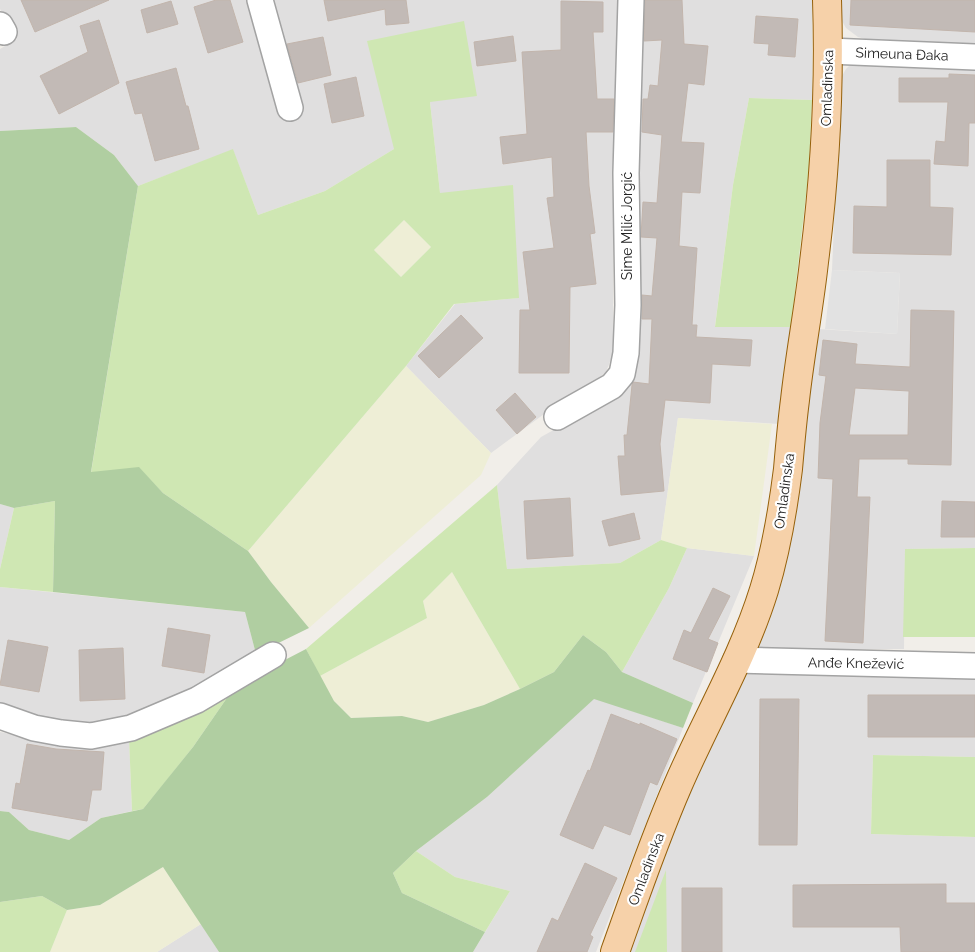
<svg xmlns="http://www.w3.org/2000/svg" width="975" height="952" font-family="Raleway,sans-serif">
<rect width="100%" height="100%" fill="#f1eee9"/>
<!-- residential -->
<path fill="#e0dfdf" d="M0,0h620l-7,245v109l-7,18 -21,18 -30,16 -64,47 -85,-87 49,-62 63,-6 -78,-105 -10,-91 34,-81 -70,128 -69,42 -67,24 -25,-65 -95,36 -24,-31 -38,-28 -76,4v-82l17,-10 -17,-30z
M639,0h173v100l-63,-2 -16,87 -18,141 76,1 -11,97 -102,-6 -17,122 -41,23 -113,6 -10,-84 44,-48 72,-40z
M841,0h134v49l-106,-9 -11,-3 -12,-9 -4,-7z
M975,61v487l-70,1 -1,100h-147l25,-68 18,-100 18,-152 79,5 3,-61 -68,-3 8,-187 2,-7 4,-7 6,-6z
M0,504l14,4 -14,61z
M687,548l67,8 -61,147 -71,-31 47,-84z
M0,587l245,25 11,42 -70,39 -44,17 -43,13h-25l-39,-6 -35,-13z
M743,670l232,5v82l-102,-2 -2,79 104,3v115h-348l24,-72z
M594,698l89,30 -87,224h-123l37,-61 -55,-14 -39,-26 71,-54z
M0,732l36,7 93,-1 3,73 -31,7 -32,22 -40,-10 -20,-18 -9,-1z
M201,924l18,28h-62z"/>
<!-- farmland -->
<path fill="#eeeed6" d="M404,220l27,27 -30,30 -27,-27z
M406,366l85,87 -10,22 -172,153 -38,-46 -23,-31z
M678,418l94,6 -18,132 -67,-8 -26,-8z
M452,572l68,117 -36,16 -56,17 -26,-6 -51,2 -17,-17 -14,-25 107,-58 -4,-17z
M163,867l38,57 -44,28h-107l17,-42 33,-5z"/>
<!-- grass -->
<path fill="#cfe7b3" fill-rule="evenodd" d="M464,21l13,75 -47,6 10,91 73,-8 6,113 -65,6 -48,62 -158,185 -85,-58 -24,-25 -48,5 47,-287 95,-37 25,66 67,-24 69,-42 -27,-108zM404,220l27,27 -30,30 -27,-27z
M749,98l63,2 -3,69 -18,158h-76l18,-142z
M497,485l10,84 113,-6 41,-23 26,8 -18,40 -47,84 -16,-20 -23,-17 -29,37 -34,17 -68,-117 -29,29 4,17 -107,58 -14,-27z
M55,501l-2,91 -53,-5v-18l14,-61z
M975,548v89h-72l2,-88z
M229,695l-36,52 -27,34 -23,28 -11,2 -3,-73z
M873,755l102,2v80l-104,-3z
M416,851l39,26 55,14 -25,41 -83,-39 -9,-20z
M666,870l1,82h-32z
M42,896l25,14 -17,42h-50v-50z"/>
<!-- forest -->
<path fill="#b0cea1" d="M76,127l38,28 24,31 -47,286 48,-5 24,26 85,58 23,31 38,46 -53,26 -11,-42 -192,-20 2,-91 -41,7 -14,-4v-373z
M583,635l23,17 16,20 71,31 -10,25 -89,-29 -107,98 -71,54 -23,22 9,20 83,39 -12,20h-254l-56,-85 -63,38 -33,5 -25,-14 -42,6v-91l9,1 20,18 40,10 32,-22 42,-9 50,-62 36,-52 27,-20 50,-26 28,52 17,17 51,-2 26,6 56,-17 36,-16 34,-17z"/>
<!-- parking -->
<path fill="#e2e2e2" d="M832,270l68,3 -3,61 -72,-5z"/>
<!-- building -->
<path fill="#c2bab6" stroke="#c2b5ac" fill-rule="evenodd" d="M21,0h88l-74,32z
M216,0h14l13,42 -35,11 -14,-46z
M324,0h82l3,23 -23,2 -1,-16 -57,12z
M645,0h37l2,44 24,2 -4,39 -16,-2 -7,59 23,1 -4,50 -18,-1 -3,54 18,2 -5,77h5l-1,12 56,3 -2,26 -38,-2 -2,39 -45,-3 -5,44 4,47 -43,4 -3,-39h7l-1,-21h3l5,-50 1,-3 16,2 3,-65h-10v-24l10,1 5,-58 -16,-1v-1l2,-34 14,1 5,-68 -20,-3 1,-33h5l2,-14 8,1 4,-46 -18,1z
M851,0h124v32l-125,-7z
M171,1l7,23 -31,9 -6,-23z
M561,1l42,1v30h-10l4,67h17l-1,33h-27l3,54 6,47 -5,1 6,50 -26,3 -1,86h-50l1,-63h10l-7,-58 31,-4 -7,-50 7,-1 -2,-40 -49,7 -3,-27 27,-3 -5,-82 39,-2z
M756,16l42,3 -3,38 -27,-2 1,-11 -15,-1z
M99,20l20,63 -60,31 -19,-38 48,-24 -8,-26z
M513,36l3,25 -39,5 -3,-24z
M323,37l8,38 -33,8 -11,-39z
M176,68l10,38h2l11,43 -44,12 -13,-48 -7,1 -9,-32z
M949,74l26,1v48h-6l-1,43 -34,-2 2,-23 9,1 3,-40h-49v-24h50z
M356,77l8,39 -32,7 -8,-39z
M887,160h43v47l23,1 -2,47 -98,-2 1,-47 33,1z
M911,310l43,1 -3,154 -43,-1v-5h-49l-2,38h13l-7,146 -38,-2 8,-162 -15,-1 2,-55 6,-47 -7,-1 4,-35 34,4 -2,20 55,3zM855,388l54,3 -1,44h-59z
M461,315l22,23 -44,40 -21,-22z
M515,393l21,24 -19,17 -21,-24z
M570,498l3,58 -46,3 -3,-58z
M942,501l33,1v35h-34z
M634,513l6,26 -31,7 -7,-25z
M713,588l17,8 -22,43 10,4 -11,29 -34,-13 11,-29 7,3z
M168,628l42,7 -6,38 -42,-7z
M8,640l40,7 -9,45 -39,-7z
M123,648l2,51 -45,2 -1,-51z
M868,695h107v42h-107z
M760,699h39l-2,146h-38z
M611,714l29,11v-2l37,16 -20,46 -7,-3 -20,53 -26,-10 -11,24 -33,-14 28,-65 2,1z
M27,744l29,5 48,3 -3,38h-9l-5,31 -75,-13 4,-25 4,1z
M585,863l32,15 -27,57 3,2 -6,15h-50l15,-34 6,3z
M946,884v19h29v49h-74l-1,-25h-107v-42z
M682,888h40v64h-40z"/>
<g fill="none" stroke-linecap="round" stroke-linejoin="round">
<!-- street casing -->
<g stroke="#a3a3a3" stroke-width="28">
<path id="street" d="M260,0l30,108
M0,25l4,7
M829,51l146,6
M557,417l55,-31 10,-12 4,-21 2,-48 -2,-132 5,-173
M736,660l239,6
M0,716l34,12 27,5 30,3 40,-8 66,-28 76,-45"/>
</g>
<!-- primary casing -->
<g stroke="#95600a" stroke-width="30">
<path id="primary" d="M615,952c20,-56 39,-112 63,-167 28,-65 65,-127 86,-195 12,-39 19,-81 24,-121 2,-23 4,-46 7,-69 5,-46 14,-92 19,-138 11,-87 16,-175 13,-262"/>
</g>
<!-- street -->
<use href="#street" stroke="#fff" stroke-width="25"/>
<!-- primary -->
<use href="#primary" stroke="#f6d1a9" stroke-width="28"/>
</g>
<g text-anchor="middle" stroke-width="4.5" stroke-linejoin="round" paint-order="stroke">
<!-- street labels -->
<g font-size="14" fill="#222" stroke="#fff">
<text transform="translate(902 54) rotate(2)" y="5">Simeuna Đaka</text>
<text transform="translate(827 88) rotate(-88)" y="5">Omladinska</text>
<text transform="translate(627 226) rotate(-90)" y="5">Sime Milić Jorgić</text>
<text transform="translate(784 491) rotate(-82)" y="5">Omladinska</text>
<text transform="translate(856 663) rotate(1)" y="5">Anđe Knežević</text>
<text transform="translate(646 869) rotate(-69)" y="5">Omladinska</text>
</g>
</g>
</svg>
